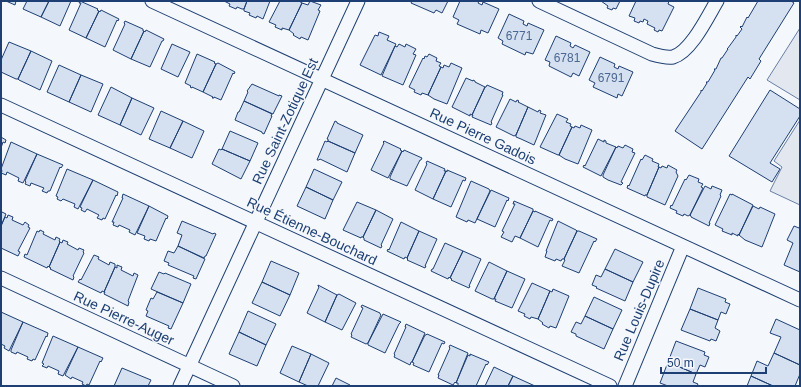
<svg xmlns="http://www.w3.org/2000/svg" width="801" height="387" font-family="Helvetica,sans-serif">
<rect width="100%" height="100%" fill="#f4f7fb"/>
<!-- parking -->
<path fill="#e3e8f0" stroke="#687fa3" d="M800,28v72l-33,-20z
M800,120v85l-30,-14 12,-24 -8,-6z"/>
<!-- building -->
<path fill="#d5e0f0" stroke="#1d3f73" d="M6,1h10l-1,4z
M27,1h22l-8,16 -18,-8z
M49,1h22l-11,25 -19,-9z
M80,1l18,8 -1,1 2,1 -13,27 -17,-8 12,-27h-2z
M224,1h23l-3,8h-2l-5,-2 -1,2 -7,-3 1,-2z
M247,1h23l-7,18 -6,-3 -1,2 -7,-3 1,-2 -6,-2v-2z
M280,1h19l3,2 -13,27 -7,-2v2l-7,-3 1,-2 -7,-3z
M310,1l11,4 -3,5 2,1 -12,29 -7,-3 -1,2 -7,-4 1,-1 -5,-4 13,-27 6,2z
M412,1h36l-6,12 -6,-3 -2,3 -23,-10z
M460,1h19l-1,2 4,2 1,-3 16,7 -11,24 -7,-3 -1,4 -23,-10 2,-4 -6,-3z
M601,1h19l-4,8 -3,-1 -1,2 -5,-2 1,-2z
M636,1h33l-1,3 6,3 -12,24 -3,-1 -1,2 -4,-2 1,-2 -8,-4 1,-3 -4,-2 -1,3 -3,-1 -1,2 -5,-2 1,-3 -6,-2z
M758,1h33l3,2 -35,56 2,2 -11,18 -2,-2 -46,72 -27,-18 26,-39v-2l1,1 5,-8 -1,-1h2l7,-12 -1,-1h2l5,-11h1l6,-9h-1l1,-1 8,-11v-2l1,1 5,-7 -2,-2 1,-1 1,1 5,-10 1,1z
M101,10l18,9 -1,2 -1,-1 -12,27 -19,-9 13,-27 1,1z
M509,14l15,7 -1,3 4,2 1,-3 16,7 -11,24 -7,-2 -1,3 -23,-11 1,-3 -5,-3z
M125,21l18,8v2h1l-13,28 -18,-9 12,-26 -1,-1z
M146,30l18,9 -1,2h-1l-12,26 -19,-8 13,-28 1,1z
M379,32l10,4 -2,4 9,4 -15,31 -21,-10 15,-30 3,1z
M556,36l15,7 -1,3 3,2 2,-3 15,7 -11,24 -6,-3 -2,4 -22,-11 1,-4 -5,-2z
M9,42l22,9 -13,28h-2l-15,-7v-12z
M172,44l18,8 -12,25 -17,-8z
M399,44l6,3 1,-3 10,5 -3,5 3,1 -13,30 -21,-9 13,-30 2,1z
M31,51l21,10 -12,29 -21,-10 -1,-1z
M197,54l18,8 -1,1 2,1 -13,28 -11,-5v1l-2,-1 1,-1 -6,-3z
M429,54l8,4 -1,3 5,2 -2,3 2,1 -13,28 -6,-2 -1,2 -7,-3 1,-2 -6,-3 14,-29 1,1 1,-3 2,1z
M600,57l15,7 -1,3 4,2 1,-3 14,6 -11,24 -4,-2 -1,4 -24,-11 2,-4 -6,-3z
M218,63l17,9 -1,2 -1,-1 -12,27 -7,-3v1h-2l1,-1 -10,-5 13,-28z
M451,63l11,5 -15,36 -13,-5 -6,-4 13,-28 2,1 1,-3 5,2z
M59,65l22,10 -12,27 -22,-10z
M81,75l22,9 -12,28 -22,-10z
M466,78l7,3v-1l2,1v1l10,5 -13,28 -2,-1v2l-18,-9z
M252,84l27,12v-1l3,1 -9,18 -29,-13 4,-9 -1,-1z
M487,85l16,7 -1,3h1l-12,27 1,1 -1,2 -19,-8 1,-2h-1l13,-28h1z
M111,87l21,11 -12,27 -22,-10z
M770,90l30,19v7l-30,47 10,6 -8,13 -43,-26z
M132,98l22,10 -13,27 -21,-10z
M510,99l6,3 1,-2 2,1 -1,1 10,5 -12,28 -2,1 -18,-9z
M244,101l28,13 -1,2h1l-8,18 -2,-1v-1l-27,-12 3,-8h1z
M528,107l10,5 1,-2 2,1 -1,2 6,2 -12,30 -13,-6 -5,-2v-2z
M161,111l22,10 -13,27 -21,-9z
M557,114l11,5 -2,3 5,2 -1,2 2,1 -13,28h-1l-18,-8z
M183,121l21,10 -12,27 -22,-10z
M335,121l2,1v1l26,12 -8,18 -27,-12v-2h-1z
M581,125l11,5 -14,34 -13,-5 -6,-4 13,-28 2,1 1,-2 5,2z
M230,131l28,12 -8,18 -28,-12z
M1,137l5,3 -1,3 -2,-1 -2,6z
M598,139l6,3v-2l2,1v2l10,4 -15,29 -18,-9 1,-2 1,1z
M325,141l2,1 1,-1 27,12 -8,19 -27,-13 -1,1h-2z
M384,141l17,8 -1,1 2,1 -14,27 -17,-8 13,-27 -1,-1z
M11,142l26,12 -14,29 -5,-2 1,-3 -12,-6 -1,3 -5,-2 1,-2 -1,-2z
M625,145l8,4 -1,3 3,1 -14,29 2,1 -2,2 -13,-5 -5,-3v-2l13,-28 1,1 1,-2 5,2z
M219,149l2,1 1,-1 28,12 -9,18 -29,-15z
M404,150l18,8 -1,2h-1l-13,26 -17,-7v-2l12,-26 1,1z
M37,154l26,11 -2,3 -1,-1 -10,24h-2l-1,2 -5,-2 2,-3 -13,-5 -1,3 -5,-2 1,-2 -1,-1z
M645,155l8,4 -1,2 7,3 -1,3h1l-12,28h-2v1l-18,-8 1,-3 1,1 12,-27 1,1z
M427,161l18,8 -1,2h2l-13,28 -18,-9 12,-26 -1,-1z
M668,165l9,5 -1,2 2,4 -13,29 -18,-8v-2l12,-28 2,1 1,-2 5,2z
M67,169l26,11 -15,29 -4,-2 1,-3 -12,-5 -2,2 -4,-2 1,-2 -2,-1z
M314,169l28,13 -9,18 -27,-13z
M447,170l19,8 -1,3 -2,-1 -12,27 -18,-8 13,-28 1,1z
M689,175l10,4 -1,3 5,2 -2,3 2,1 -13,27 -2,1 -4,-2 -1,2 -7,-3 1,-2 -7,-3 1,-3 1,1 13,-27 1,1z
M93,180l25,12 -1,4 -1,-1 -11,24 -2,-1 -1,2 -5,-2 2,-3 -12,-6 -2,3 -4,-2 1,-2 -2,-1z
M471,181l18,8 1,2 -15,32 -7,-3 -1,2 -11,-5z
M705,186l6,3 1,-3 10,4 -2,5 1,1 -12,27h1l-1,3 -18,-9v-1l-1,-1z
M306,187l27,13 -8,19 -28,-13z
M491,190l18,8 -1,3 -1,-1 -12,27 -18,-8z
M123,194l26,12 -14,29 -6,-3 1,-2 -11,-5 -1,2 -5,-2 1,-3h-2l11,-24h-1z
M730,194l2,1v-1l21,11 -14,30 -1,-1v2l-6,-3v2l-10,-4 1,-2 -8,-4z
M514,201l19,8v2l-13,27 -5,-2 -3,6 -11,-5 3,-5 -2,-1 13,-27h-2z
M357,202l19,8 -13,27h-2v1l-18,-8z
M149,206l19,10 -1,3 -1,-1 -10,23 -6,-2 -1,2 -5,-2 1,-3 -8,-3z
M753,206l6,3 1,-2 15,7 -13,33 -17,-7 -6,-5z
M376,210l17,9 -12,26 1,1 -1,2 -17,-8v-2l-1,-1z
M533,211l2,1v-1l18,8 -1,2 -2,-1 -12,27 -18,-9z
M2,212l4,2 -5,12v-12z
M8,215l5,2 -1,3 11,5 2,-3 4,3 -1,2 2,1 -12,23 2,1 -2,4 -17,-8v-22l4,-9 2,1z
M182,221l31,13 1,-1 2,1 -10,22h-1l-1,2 -26,-12 4,-11 -5,-2z
M558,221l18,9 1,1 -13,28h-2l-1,2 -5,-2 -1,2 -10,-4 2,-6h-1z
M401,222l18,9 -12,27 -2,-1 -1,2 -17,-8 1,-2 1,1z
M794,226l5,2 1,-2v46l-16,-7 9,-22 -6,-3z
M40,230l4,2 -1,2 12,6 1,-3 4,2 -1,2 1,1 -11,25 -1,-1 -1,2 -23,-11 1,-3 2,1 10,-24 2,1z
M419,231l18,8 -12,27h1l-1,2 -18,-8 1,-1 -1,-1z
M577,231h2l18,8 -2,3 -1,-1 -15,32 -17,-7 3,-6 -1,-1z
M63,240l5,2 -1,2 11,6 1,-2 5,2 -1,2 1,1 -11,23 1,1 -1,3 -23,-11 1,-1 -2,-1 11,-25 2,1z
M445,243l18,8 -13,27 -1,-1 -1,2 -17,-8 1,-2h1z
M178,246l27,13 -9,20 -3,-1 1,-2 -26,-11 1,-2 -5,-2 4,-10 6,2z
M615,249l28,13 -10,20 -28,-13z
M463,251l18,8 -12,27h1l-1,2 -18,-8 1,-1 -2,-1z
M94,255l5,2 -1,2 11,6 1,-3 5,2v3l-11,25 -2,-1 -1,2 -23,-11 2,-3 1,1z
M271,261l28,12 -9,22 -28,-13z
M489,262l18,9 -13,28h-2l-17,-8z
M117,265l5,2 -1,3 12,6 1,-3 4,2 -10,26 1,1 -1,4 -24,-12 1,-2h-1l11,-25 2,1z
M605,269l28,13 -8,19 -29,-13 1,-1 -5,-2 4,-10 5,2z
M507,271l18,8 -13,29 -17,-7 1,-2h-2z
M159,272l5,2 1,-1 26,11 -8,19 -32,-14z
M262,282l28,13 -10,21 -28,-13z
M532,283l18,8 -12,28 -7,-2 -1,2 -6,-3 1,-2 -7,-3z
M318,285l19,10 -12,27 -18,-9 12,-26 -1,-1z
M698,288l28,11 -1,3 5,2 -4,10 -5,-2 -3,8 -28,-11z
M553,289l16,7 -13,32 -6,-2 -1,2 -7,-4 1,-1 -5,-4 12,-28 2,1z
M157,292l26,11 -12,26 -3,-1 1,-2 -23,-10 2,-5 -2,-1 5,-12 2,1z
M339,294l17,9 -14,27 -17,-8 12,-27z
M594,297l28,13 -9,19 -28,-13z
M362,305l18,8v1l1,1 -13,28 -2,1 -15,-7 1,-2 -1,-1 12,-26 -2,-1z
M690,309l28,11 -3,8 5,3 -4,10 -5,-2 -1,2 -29,-11z
M248,311l28,13 -10,21 -27,-13z
M1,312l22,10 -14,29 -5,-3 1,-2 -4,-2z
M383,314l18,8 -2,2 -14,29 -17,-8v-2z
M585,316l28,13 -9,20 -28,-13v-2l-5,-2 5,-10 5,2z
M776,319l24,11v35l-26,-12 7,-16 -11,-4z
M23,322l25,11 -1,4 -1,-1 -11,24 -2,-1 -1,2 -5,-2 1,-2 -11,-5 -1,2 -5,-2v-2z
M406,324l19,9 -13,29h-1l-1,3 -16,-8 1,-2 -1,-1 12,-27h-1z
M239,332l27,13 -9,21 -28,-12z
M427,334l18,8 -1,2 -2,-1 -13,29 -16,-7 1,-2 -2,-1 13,-27h1z
M53,336l25,11 -15,29 -5,-2 1,-3 -11,-5 -1,2 -5,-2 2,-2 -2,-1z
M676,341l29,11 -1,3 5,2 -4,10 -5,-2 -4,9 -28,-12z
M450,345l18,8 -12,30 -1,-1 -2,3 -15,-7 1,-3h-1l12,-27 -1,-1z
M292,346l19,8 -12,28 -19,-9z
M78,347l25,11 -2,4 -1,-1 -11,24 -2,-1 -1,2 -4,-2 1,-2 -11,-5 -1,2 -6,-4z
M774,353l26,12v9l-5,12h-22l-22,-10 6,-15 11,5z
M311,354l18,9 -11,23h-10l-9,-4z
M470,354l19,8 -2,3 -1,-1 -10,22h-18v-3h-2l12,-28 2,1z
M668,362l28,12 -3,8 5,2 -1,2h-29l-8,-3z
M494,367l19,9 -5,10h-23z
M122,368l29,12 -3,6h-34z
M513,376l22,10h-27z
M751,376l22,10h-26z
M336,378l14,7 -1,1h-17z"/>
<g fill="none" stroke-linecap="round" stroke-linejoin="round">
<!-- minor casing -->
<g stroke="#1d3f73" stroke-width="15">
<path id="minor" d="M152,1l648,299
M539,1l113,53c7,2 14,4 21,3 18,-5 35,-41 44,-56
M1,105l609,281
M1,278l232,108
M180,386l178,-385
M625,386l58,-140"/>
</g>
<!-- minor -->
<use href="#minor" stroke="#f4f7fb" stroke-width="13"/>
</g>
<g text-anchor="middle" stroke-width="3" stroke-linejoin="round" paint-order="stroke">
<!-- number labels -->
<g font-size="12" fill="#4b6792">
<text x="519" y="40">6771</text>
<text x="567" y="62">6781</text>
<text x="611" y="82">6791</text>
</g>
<!-- street labels -->
<g font-size="14" fill="#1d3f73" stroke="#f4f7fb">
<text transform="translate(285 121) rotate(-65)" y="5">Rue Saint-Zotique Est</text>
<text transform="translate(483 136) rotate(25)" y="5">Rue Pierre Gadois</text>
<text transform="translate(312 231) rotate(25)" y="5">Rue Étienne-Bouchard</text>
<text transform="translate(639 310) rotate(-67)" y="5">Rue Louis-Dupire</text>
<text transform="translate(124 318) rotate(25)" y="5">Rue Pierre-Auger</text>
</g>
</g>
<!-- border -->
<rect width="801" height="387" fill="none" stroke="#1d3f73" stroke-width="4"/>
<!-- scale -->
<path d="M661 367v6h105v-6" fill="none" stroke="#1d3f73" stroke-width="2"/>
<text x="667" y="367" font-size="12" fill="#1d3f73" stroke="#f4f7fb" stroke-width="3" paint-order="stroke">50 m</text>
</svg>
